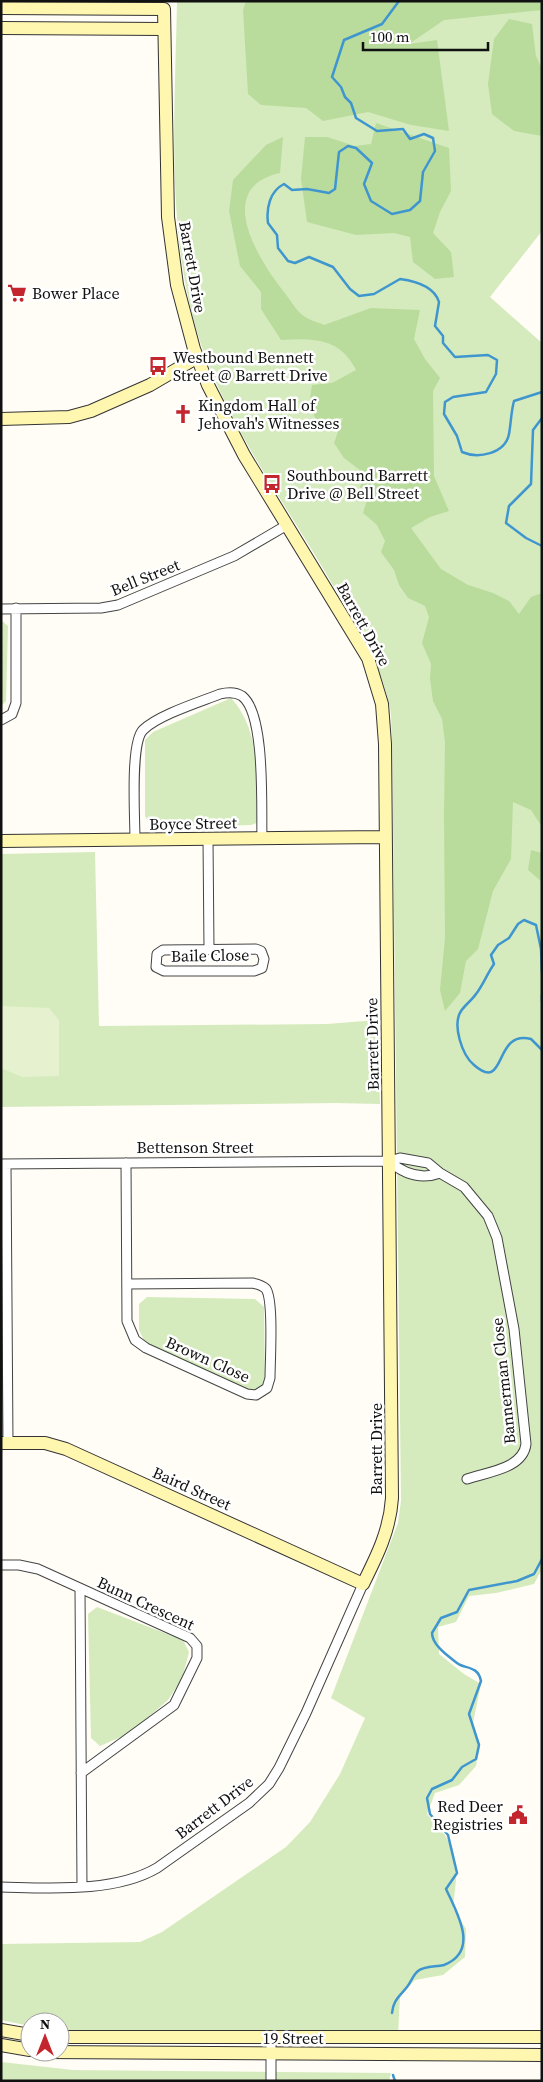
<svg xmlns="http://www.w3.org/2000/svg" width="543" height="2082" font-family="'Source Serif 4',serif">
<rect width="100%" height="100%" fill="#fffdf5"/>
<!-- green -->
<path fill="#d5ebbd" d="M177,1h365v230l-52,66 52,46v1226l-8,15 -38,9 -27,3 -13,26 -18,5 1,27 25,20 17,10 -8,39 7,23 -4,20 -17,19 -24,8 -8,21 18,21 8,16 3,29 -3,28 13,21 -1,28 -22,18 -28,5 -15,16 -2,38 -321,-2 -17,-3v-7h-30v4l-29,-6v-76l139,-2 22,-10 124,-85 24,-25 30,-48 25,-56 -34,-20 67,-175 3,-22 -9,-763c-1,-11 0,-24 -3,-35 -10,-43 -35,-83 -58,-121 -42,-73 -95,-144 -125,-224 -42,-108 -31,-243 -29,-357z
M1,620l7,6 -2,75 -5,5z
M231,698c30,32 26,83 28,124l-8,3 -99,3 -7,-12v-76l8,-8z
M95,852l4,174 228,-2 50,-4 3,84 -44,-1 -335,4v-253z
M147,1297l108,2 9,8 1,74 -6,12 -8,1 -103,-46 -9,-18v-26z
M97,1607l86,33 6,12 -7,27 -14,21 -38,33 -30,13 -9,-8 -3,-124z
M1,2062l72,8 318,3 -2,8h-388z"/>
<!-- forest -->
<path fill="#b9dc9c" d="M246,1h296v9l-98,10 -35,24 28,-4 12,91 -38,-6 -43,-13 -45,9 -17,-13 -45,-3 -13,-11 -5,-84z
M509,19l23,5 4,32 6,13v67l-28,-5 -22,-17 -4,-30 6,-45z
M376,123l73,25 2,43 -11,21 -7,21 18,19 3,25 -19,2 -22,-17 -3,-25 -16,-4 -38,2 -49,-13 -6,-43 4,-42h22l28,9 16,-2z
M283,137l-3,36c-67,15 -22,86 4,119 6,7 10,15 16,21 6,6 17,9 24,12l47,-17 49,2 -6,29 11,20 15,19 -7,13 1,85 15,35 -19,6 -19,11 30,41 27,16 25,8 16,8 10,13 12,-17 11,-4v234l-11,-17 -18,-8 -2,57 -18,32 -15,58 -12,12 -6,32 -15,18 -5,-21 5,-52 -1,-122 1,-74 -3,-23 -9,-18 -3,-22 1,-15 -9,-21 7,-26 -4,-11 -17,-8 -9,-13 -5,-15 -13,-18 4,-11 -8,-16 -14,-12 5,-16 -8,-10 5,-13 -21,-16 -10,-15 9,-25 -27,2 -7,-16 3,-19 20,-2 24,-13c-16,-32 -42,-32 -75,-30l-20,-31v-17l-21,-26 -11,-55 4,-31 33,-35z
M531,850l11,3v29l-14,-12z"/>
<!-- pitch -->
<path fill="#e6f2cf" d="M1,1006l48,2 10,12v56l-37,1 -21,-9z"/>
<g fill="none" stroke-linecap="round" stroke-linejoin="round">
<!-- stream -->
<path stroke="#3f96cf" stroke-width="2.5" d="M399,1l-17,23 -38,16 -12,37 9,10 4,10 6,6 5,15 21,13 26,-2 7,10 14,-5 9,4 2,13 -12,21 -3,29 -10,9 -18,4 -21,-13 -7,-17 8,-21 -16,-15 -8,-2 -9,6 -4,37 -6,4 -22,-4 -15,1 -8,-6c-14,7 -18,24 -16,39l9,12 1,13 10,13 7,2 14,-6 24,10 17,22 9,7 15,-2 26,-15c15,2 34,7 39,23l-4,24 8,10v7l12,14 33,-2 9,5 -1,14 -10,18 -33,5 -8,5 -1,12 13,22 5,16c16,7 43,2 47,-18 2,-11 2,-22 5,-33l28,-9
M542,418l-9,12 -2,54 -22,22 -3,17 20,15 16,8
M542,973l-1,-24 -5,-24 -12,-5 -6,4 -9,14 -11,7 -7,10 3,9c-7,10 -11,21 -18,30 -4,6 -11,11 -15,17 -9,14 1,44 13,54 33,29 19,-36 57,-26l11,11
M542,995v6
M392,2013c1,-13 8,-17 15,-26 4,-5 6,-12 11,-16 6,-5 18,-4 26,-6 36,-14 13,-52 2,-76l11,-16 -9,-38 -18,-21 -3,-16 5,-9 20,-9 10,-13 14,-8 3,-14 -10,-31 12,-33c-3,-16 -17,-12 -24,-18 -9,-7 -25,-18 -25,-30l9,-15 16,-6 12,-22 48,-9 17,-7 8,-15
M393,2075l2,6"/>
<!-- street casing -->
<g stroke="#444" stroke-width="11">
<path id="street" d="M1,609l100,-1 17,-3 116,-49 53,-31
M1,720l11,-6 4,-11v-95
M208,839l1,110
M135,840c0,-22 -5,-97 8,-110 15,-15 57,-28 77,-36 8,-2 16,-2 22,2 24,18 19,114 20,143
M256,949l5,2 3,8 -2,9 -8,3h-90l-8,-4 1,-13 6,-4z
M389,1161c15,13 32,19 51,12
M126,1163l1,158 8,19 11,8 101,46 9,1 11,-7 3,-10c0,-17 4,-77 -4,-89 -4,-4 -9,-5 -14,-6l-125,1
M1,1164l388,-3 11,-3 28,5 12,10 24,14 24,29 9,22 17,91 12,115c-3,25 -39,28 -59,35
M6,1164l2,279
M1,1565h18l19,4 152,69 7,8v12l-23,47 -93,68
M80,1589l2,298
M1,1887c49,1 113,6 156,-19l92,-65 20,-19 10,-16 27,-55 57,-129
M271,2081v-44"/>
</g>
<!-- secondary casing -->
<g stroke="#333" stroke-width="14">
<path id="secondary" d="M1,8l163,1 4,208 9,68 17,64 14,36 36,70 124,203 14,46 3,40 7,754c-2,32 -15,58 -29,86l-297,-135 -21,-6h-44
M1,28l163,1
M1,419l68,-2 22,-6 59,-26 46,-27
M1,841l384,-4
M1,2030l29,5
M60,2037h482
M1,2045l29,5
M45,2052l497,3"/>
</g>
<!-- street -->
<use href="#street" stroke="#fff" stroke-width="9"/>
<!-- secondary -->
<use href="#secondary" stroke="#fff6b0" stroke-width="12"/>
</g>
<!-- icons -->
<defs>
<g id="supermarket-bare" transform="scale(1.5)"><path d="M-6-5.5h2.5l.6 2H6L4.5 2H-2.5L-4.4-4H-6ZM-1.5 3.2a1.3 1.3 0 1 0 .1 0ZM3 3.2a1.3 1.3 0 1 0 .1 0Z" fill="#c4262e" stroke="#fff" stroke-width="2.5" paint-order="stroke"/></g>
<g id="bus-bare" transform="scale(1.5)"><path d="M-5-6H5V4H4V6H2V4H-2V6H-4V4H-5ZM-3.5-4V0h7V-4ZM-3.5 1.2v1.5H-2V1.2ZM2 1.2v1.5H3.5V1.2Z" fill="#c4262e" stroke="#fff" stroke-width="2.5" paint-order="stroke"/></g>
<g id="church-bare" transform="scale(1.5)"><path d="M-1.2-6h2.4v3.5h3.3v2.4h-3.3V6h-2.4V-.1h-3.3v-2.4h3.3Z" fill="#c4262e" stroke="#fff" stroke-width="2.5" paint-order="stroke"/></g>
<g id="civic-bare" transform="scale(1.5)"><path d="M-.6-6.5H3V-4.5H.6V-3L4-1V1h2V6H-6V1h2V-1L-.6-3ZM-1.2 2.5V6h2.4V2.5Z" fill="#c4262e" stroke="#fff" stroke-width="2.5" paint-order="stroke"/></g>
</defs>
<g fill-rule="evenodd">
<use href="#supermarket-bare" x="17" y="293"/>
<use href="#bus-bare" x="158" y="366"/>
<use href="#church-bare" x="183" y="414"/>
<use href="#bus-bare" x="272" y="484"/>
<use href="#civic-bare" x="518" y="1815"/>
</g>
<g text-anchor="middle" stroke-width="5" stroke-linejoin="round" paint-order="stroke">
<!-- street labels -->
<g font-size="16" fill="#111" stroke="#fff">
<text transform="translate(193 267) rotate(80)" y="6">Barrett Drive</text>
<text transform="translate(145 577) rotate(-22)" y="6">Bell Street</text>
<text transform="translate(364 624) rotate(61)" y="6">Barrett Drive</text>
<text transform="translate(193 823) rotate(-1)" y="6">Boyce Street</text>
<text transform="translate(210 955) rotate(-1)" y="6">Baile Close</text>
<text transform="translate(372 1044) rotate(-91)" y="6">Barrett Drive</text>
<text x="195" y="1153">Bettenson Street</text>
<text transform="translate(208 1359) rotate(24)" y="6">Brown Close</text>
<text transform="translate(503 1381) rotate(-96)" y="6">Bannerman Close</text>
<text transform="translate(376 1449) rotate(-90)" y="6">Barrett Drive</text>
<text transform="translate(192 1488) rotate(24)" y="6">Baird Street</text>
<text transform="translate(146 1603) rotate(25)" y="6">Bunn Crescent</text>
<text transform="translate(214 1807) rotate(-37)" y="6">Barrett Drive</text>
<text x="293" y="2044">19 Street</text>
</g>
<!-- poi labels -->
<g font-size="16" fill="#111" stroke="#fff" text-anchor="start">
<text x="32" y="299">Bower Place</text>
<text x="173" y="363">Westbound Bennett<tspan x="173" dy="18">Street @ Barrett Drive</tspan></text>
<text x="198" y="411">Kingdom Hall of<tspan x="198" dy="18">Jehovah's Witnesses</tspan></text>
<text x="287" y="481">Southbound Barrett<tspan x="287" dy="18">Drive @ Bell Street</tspan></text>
<text x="503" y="1812" text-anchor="end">Red Deer<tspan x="503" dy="18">Registries</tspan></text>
</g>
</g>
<!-- border -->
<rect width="543" height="2082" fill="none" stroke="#111111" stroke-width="5"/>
<!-- north arrow -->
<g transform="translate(45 2037)"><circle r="24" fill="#ffffff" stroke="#a0a0a0"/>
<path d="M0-4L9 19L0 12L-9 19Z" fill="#c4262e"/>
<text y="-8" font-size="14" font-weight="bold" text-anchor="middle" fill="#111111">N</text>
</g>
<!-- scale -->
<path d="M363 42v8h125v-8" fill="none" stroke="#111111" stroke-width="2.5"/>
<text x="370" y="42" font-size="15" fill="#111111" stroke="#ffffff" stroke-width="4" paint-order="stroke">100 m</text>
</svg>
